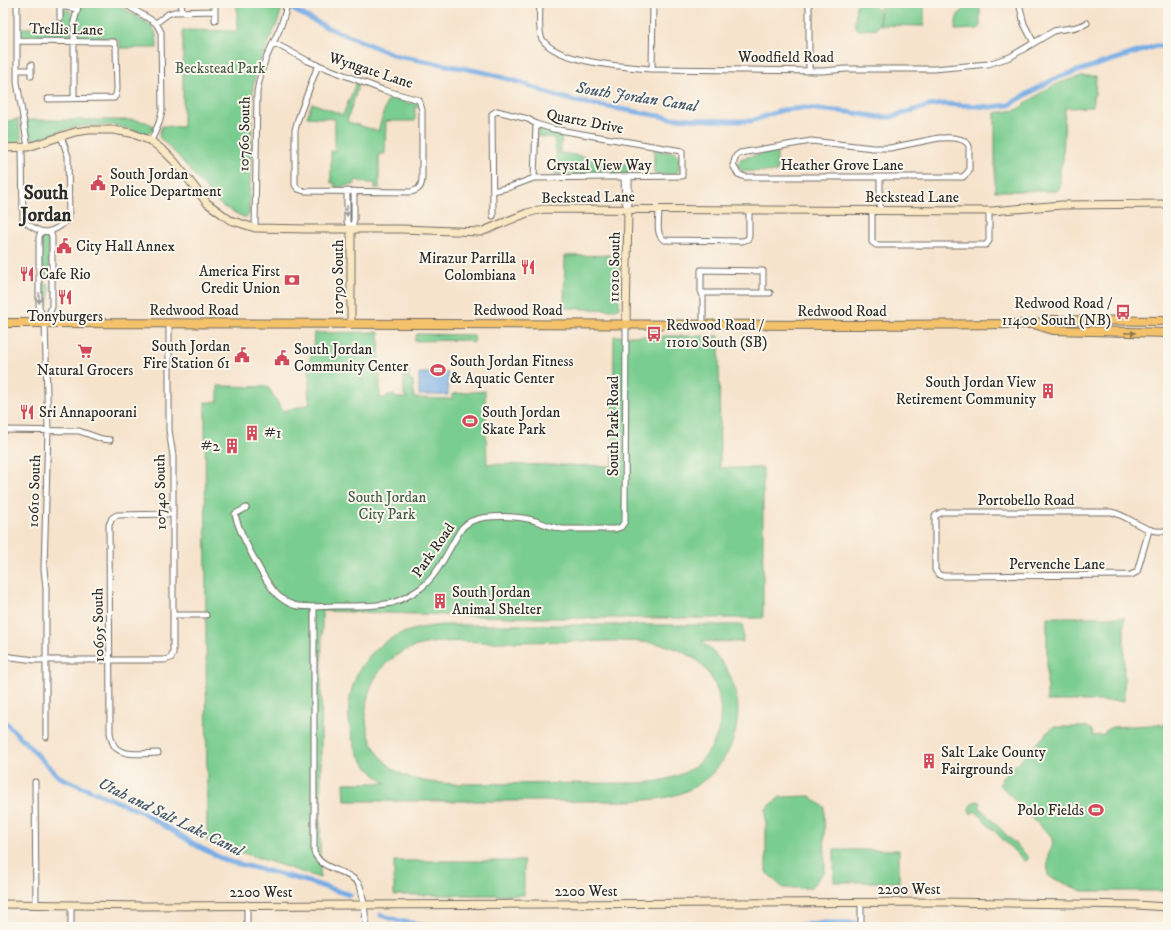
<svg xmlns="http://www.w3.org/2000/svg" width="1171" height="930" font-family="'IM FELL DW Pica',serif">
<rect width="100%" height="100%" fill="#fbf7ec"/>
<filter id="ink" filterUnits="userSpaceOnUse"><feTurbulence type="fractalNoise" baseFrequency=".025" numOctaves="2"/><feDisplacementMap in="SourceGraphic" scale="8" xChannelSelector="R" yChannelSelector="G"/><feConvolveMatrix kernelMatrix="1 2 1 2 8 2 1 2 1" color-interpolation-filters="sRGB"/></filter>
<filter id="wash" filterUnits="userSpaceOnUse"><feTurbulence type="fractalNoise" baseFrequency=".012" numOctaves="4" result="noise"/><feDisplacementMap in="SourceGraphic" scale="16" xChannelSelector="R" yChannelSelector="G"/><feGaussianBlur stdDeviation="0.9" result="paint"/><feColorMatrix in="noise" values="0 0 0 0 0 0 0 0 0 0 0 0 0 0 0 0 0 1.4 0 .05"/><feComposite in="paint" operator="in"/></filter>
<g filter="url(#wash)">
<rect width="100%" height="100%" fill="#f6e3cc"/>
<!-- green -->
<path fill="#7acd90" stroke="#527c5e" fill-rule="evenodd" d="M82,3h32l37,22c6,7 6,14 6,23h-37v-6l-5,-4h-36c-7,-9 -1,-25 3,-35z
M237,3h32l13,4 -4,14 -21,48 -4,17 -4,129 -2,2h-4l-21,-11 -11,-11 -31,-37 -20,-20 -1,-3 3,-9 21,1v-97l54,1z
M859,3l11,1 8,5 2,10 -3,10 -18,1 -4,-3 1,-22z
M881,3h43v23l-44,-1z
M980,5v22l-2,2 -23,1c1,-19 7,-24 25,-25z
M64,9l6,2c5,5 2,23 -3,28h-41l-6,-2 -1,-9h43z
M1082,76h14l-1,19 -2,1v11l-28,1 -2,53 -3,8v18l-3,4h-62v-78l22,-3 25,-18 17,-9z
M356,83l3,1 -12,37 1,1 30,9 10,-33 24,6 1,-4c3,1 6,3 6,7h-4v14h-29l-1,33h-6v34h-4v-5h-8l-11,-3 -2,5c-9,-1 -12,3 -19,3v-5h-4v-32h4v-32l-28,-2 5,-14 31,12z
M18,119l3,17v5l-4,3 -14,-1v-21z
M26,120h108l12,2 8,4 -3,6 -6,2 -19,-6 -15,-3 -27,1 -13,2 -36,12c-8,-3 -8,-13 -9,-20z
M539,129h5l18,5 -2,17h-4l-2,-13 -17,-2z
M654,150l23,3c2,4 2,5 2,10 1,17 -12,11 -25,11z
M777,151v21l-36,-1 -4,-7 5,-6z
M556,152l77,13 -1,9h-77z
M45,234l2,1 2,4v34l-1,4 -3,1 -3,-2 -1,-3v-35z
M618,255l2,2 -1,50 -4,3 -51,-2 1,-52z
M43,284h5c3,7 2,19 -3,24 -5,-5 -6,-18 -2,-24z
M379,332l1,66h6l1,-3h7l1,3h13l-4,-3v-24h5v9l-1,1h5l1,17 38,1v-5l33,-3 2,73 126,2 1,-130h105l1,132h43v150h-222l-219,-7 -2,267 -113,-37 -2,-439h13v-16l50,1 15,24 27,-7 -2,-13 1,-3v-25l4,-16 1,-14z
M417,334l56,1 2,5 -2,3h-2l-4,-3 -53,1z
M1047,617h77v84h-77z
M442,625h301v17l-42,-1c11,10 23,21 29,35 20,42 0,95 -42,114 -20,10 -42,10 -63,11h-280l-1,-18h42c-9,-6 -18,-14 -24,-23 -24,-38 -15,-95 25,-119 17,-11 36,-14 55,-16zM625,641c21,1 44,2 62,13 43,23 45,88 4,115 -16,10 -34,13 -52,14l-183,1c-20,-1 -43,-2 -61,-14 -47,-33 -35,-106 19,-123 24,-8 53,-5 78,-5 44,0 89,-1 133,-1z
M1168,724v167h-86l-34,-15c0,-6 -1,-14 0,-20 2,-8 7,-8 3,-19l-52,-53 3,-3 -1,-2 52,-52h34l5,3 1,6 11,-1 2,-5 6,-3z
M810,796l14,11 1,64 -15,17h-27l-17,-16v-63l14,-12z
M978,801l3,2 -2,4 50,51 -4,4 -50,-51 -4,3 -2,-5c1,-4 4,-7 9,-8z
M834,850h65v32h-65z
M394,861h130v34h-130z"/>
<!-- water -->
<path fill="#76ace5" stroke="#506c88" d="M419,373h29v22h-29z"/>
<g fill="none" stroke-linecap="round" stroke-linejoin="round">
<!-- canal -->
<path stroke="#76ace5" stroke-width="5" d="M292,9l34,18 71,29 86,16 39,11 31,12 22,6 96,17 57,3h23l32,-11 21,-2 43,4 32,5h12l37,-11 16,-2 47,3 18,-2 32,-19 18,-9 97,-31h12
M3,720l56,57 83,35 59,36 26,13 76,19 47,15
M381,915l15,5 35,7
M868,924l18,3
M781,927l42,-4h32"/>
</g>
</g>
<g filter="url(#ink)">
<g fill="none" stroke-linecap="round" stroke-linejoin="round">
<!-- street casing -->
<g stroke="#726b63" stroke-width="7">
<path id="street" d="M17,3v79l11,65
M123,3l33,20 5,9 1,79 -3,12 -8,18
M181,3l1,8
M215,3v17
M540,3c0,9 -2,29 2,36 15,24 85,28 110,30l171,2 23,-2h88l54,-5 22,-7 44,-26c11,-3 24,-2 33,-8
M1019,3l5,21 10,19
M60,6l17,3
M60,18v-15
M156,23l12,-9 6,-2 41,-1
M17,41l97,1 2,5 1,42 -1,6 -2,3 -66,1
M274,43l34,18 75,29 36,10 3,10v70c-1,8 -4,10 -11,12l-107,-1 -6,-2 -3,-4v-55l3,-11 20,-54
M652,69l1,-66
M17,70h14
M809,70v-67
M31,76v-11
M74,98v-76l5,-19
M939,138c9,0 25,-2 30,8v25l-6,6h-218l-7,-3 -5,-9 3,-9 4,-3 71,-12 62,7h17z
M22,148l1,72c18,16 29,16 46,-2l-1,-62 -7,-20
M624,177l1,25 3,7
M880,177v33
M534,178l2,-54
M347,191v31l4,8
M493,191l17,-4 24,-9 148,-2v-25l-129,-22 -17,-5 -8,-5 -31,-8 -5,3 1,102
M628,209l1,-7v-25
M659,210c0,9 -4,27 6,30l77,1 6,-2 1,-3v-26
M872,210v32l4,3h110l3,-4v-30
M255,228l2,-136c2,-11 4,-21 8,-31 8,-20 19,-36 22,-58
M351,230l3,-10v-29
M41,232l-2,5v70l6,16 7,-16v-70l-2,-6
M702,293h68
M45,323l3,107 -4,139 2,19v149
M703,324v-28l-2,-5v-21l62,1v22
M3,430l76,1 23,8 8,1
M246,508l-11,6c3,16 33,76 46,84 5,4 11,7 17,8 13,2 26,0 39,0 18,0 37,1 55,-3 10,-3 20,-9 29,-15 19,-15 28,-41 41,-60 4,-4 8,-7 13,-8 12,-5 40,-4 53,-1 12,2 22,9 35,10h52l6,-2 4,-6 1,-197
M1149,530l-12,42 -6,3 -188,1 -5,-2 -3,-4v-54l7,-4h169c16,3 26,15 41,18 5,2 11,1 16,1
M314,607v245c7,19 34,17 45,32 4,7 7,34 7,43
M173,615h33
M3,656l32,4h129l7,-2 2,-5v-197l-4,-26v-106
M158,753c-12,0 -32,4 -42,-5 -4,-4 -5,-10 -6,-15l-1,-208 3,-7 5,-3 56,-1
M35,782l1,123
M247,904v23
M71,927v-22
M861,927v-25"/>
</g>
<!-- secondary casing -->
<g stroke="#726b63" stroke-width="9">
<path id="secondary" d="M3,148l25,-1 47,-15 14,-2h24l18,3 20,8 14,11 9,9 33,42 11,8 12,9 25,8 54,1h92l80,3 46,-19 16,-4 449,2 70,-6 106,-1
M351,324v-94
M626,324l2,-115
M3,904l142,2 797,-4 194,3 32,2"/>
</g>
<!-- primary casing -->
<g stroke="#726b63" stroke-width="10">
<path id="primary" d="M3,323l861,2 169,-1 19,-4 116,1
M1034,324l19,6 115,3"/>
</g>
<!-- street -->
<use href="#street" stroke="#fff" stroke-width="5"/>
<!-- secondary -->
<use href="#secondary" stroke="#fae7c3" stroke-width="7"/>
<!-- primary -->
<use href="#primary" stroke="#f3c26a" stroke-width="8"/>
</g>
<!-- one-way arrows -->
<defs><path id="oneway-solid" d="M-6-.8H1V-3.2L6.5 0L1 3.2V.8H-6Z"/></defs>
<g fill="#a0a0a0">
<use href="#oneway-solid" transform="translate(347 211) rotate(90)"/>
<use href="#oneway-solid" transform="translate(39 298) rotate(90)"/>
</g>
<use fill="#8f764a" href="#oneway-solid" transform="translate(1130 333) rotate(1)"/>
</g>
<!-- icons -->
<defs>
<g id="civic-bare" transform="scale(1.2)"><path d="M-.6-6.5H3V-4.5H.6V-3L4-1V1h2V6H-6V1h2V-1L-.6-3ZM-1.2 2.5V6h2.4V2.5Z" fill="#d1495b" stroke="#fbf7ec" stroke-width="2.5" paint-order="stroke"/></g>
<g id="restaurant-bare" transform="scale(1.2)"><path d="M-5-6h1v4h1v-4h1v4h1v-4h1v5L-1.5 .5V6h-2V.5L-5-1ZM5-6V6H3V1.5H1.5Q1.5-4 5-6Z" fill="#d1495b" stroke="#fbf7ec" stroke-width="2.5" paint-order="stroke"/></g>
<g id="bank-bare" transform="scale(1.2)"><path d="M-6-4H6V4H-6ZM0-2.3a2.3 2.3 0 1 0 0 4.6a2.3 2.3 0 1 0 0-4.6Z" fill="#d1495b" stroke="#fbf7ec" stroke-width="2.5" paint-order="stroke"/></g>
<g id="bus-bare" transform="scale(1.2)"><path d="M-5-6H5V4H4V6H2V4H-2V6H-4V4H-5ZM-3.5-4V0h7V-4ZM-3.5 1.2v1.5H-2V1.2ZM2 1.2v1.5H3.5V1.2Z" fill="#d1495b" stroke="#fbf7ec" stroke-width="2.5" paint-order="stroke"/></g>
<g id="supermarket-bare" transform="scale(1.2)"><path d="M-6-5.5h2.5l.6 2H6L4.5 2H-2.5L-4.4-4H-6ZM-1.5 3.2a1.3 1.3 0 1 0 .1 0ZM3 3.2a1.3 1.3 0 1 0 .1 0Z" fill="#d1495b" stroke="#fbf7ec" stroke-width="2.5" paint-order="stroke"/></g>
<g id="stadium-bare" transform="scale(1.2)"><path d="M0-5a6.5 5 0 1 0 0 10a6.5 5 0 1 0 0-10ZM-3.5-1.8h7v3.6h-7Z" fill="#d1495b" stroke="#fbf7ec" stroke-width="2.5" paint-order="stroke"/></g>
<g id="building-bare" transform="scale(1.2)"><path d="M-4-6H4V6H1V3H-1V6H-4ZM-2.5-4.3h1.7v1.8h-1.7ZM.8-4.3h1.7v1.8H.8ZM-2.5-1h1.7V.8h-1.7ZM.8-1h1.7V.8H.8Z" fill="#d1495b" stroke="#fbf7ec" stroke-width="2.5" paint-order="stroke"/></g>
</defs>
<g fill-rule="evenodd">
<use href="#civic-bare" x="98" y="183"/>
<use href="#civic-bare" x="64" y="246"/>
<use href="#restaurant-bare" x="528" y="267"/>
<use href="#restaurant-bare" x="27" y="274"/>
<use href="#bank-bare" x="292" y="280"/>
<use href="#restaurant-bare" x="65" y="297"/>
<use href="#bus-bare" x="1123" y="312"/>
<use href="#bus-bare" x="654" y="334"/>
<use href="#supermarket-bare" x="85" y="351"/>
<use href="#civic-bare" x="242" y="355"/>
<use href="#civic-bare" x="282" y="358"/>
<use href="#stadium-bare" x="438" y="370"/>
<use href="#building-bare" x="1048" y="391"/>
<use href="#restaurant-bare" x="27" y="412"/>
<use href="#stadium-bare" x="470" y="421"/>
<use href="#building-bare" x="252" y="433"/>
<use href="#building-bare" x="232" y="446"/>
<use href="#building-bare" x="440" y="601"/>
<use href="#building-bare" x="929" y="761"/>
<use href="#stadium-bare" x="1096" y="810"/>
</g>
<g text-anchor="middle" stroke-width="4" stroke-linejoin="round" paint-order="stroke">
<!-- street labels -->
<g font-size="15" fill="#2b2b2b" stroke="#fbf7ec">
<text transform="translate(66 29) rotate(1)" y="5">Trellis Lane</text>
<text x="786" y="62">Woodfield Road</text>
<text transform="translate(371 70) rotate(18)" y="5">Wyngate Lane</text>
<text transform="translate(585 121) rotate(11)" y="5">Quartz Drive</text>
<text transform="translate(244 134) rotate(-89)" y="5">10760 South</text>
<text x="599" y="170">Crystal View Way</text>
<text x="842" y="170">Heather Grove Lane</text>
<text transform="translate(588 197) rotate(-1)" y="5">Beckstead Lane</text>
<text x="912" y="202">Beckstead Lane</text>
<text transform="translate(614 267) rotate(-89)" y="5">11010 South</text>
<text transform="translate(338 277) rotate(-90)" y="5">10790 South</text>
<text x="194" y="315">Redwood Road</text>
<text x="518" y="315">Redwood Road</text>
<text x="842" y="316">Redwood Road</text>
<text transform="translate(613 426) rotate(-90)" y="5">South Park Road</text>
<text transform="translate(34 491) rotate(-88)" y="5">10610 South</text>
<text transform="translate(160 492) rotate(-91)" y="5">10740 South</text>
<text x="1026" y="505">Portobello Road</text>
<text transform="translate(433 550) rotate(-55)" y="5">Park Road</text>
<text x="1057" y="569">Pervenche Lane</text>
<text transform="translate(98 625) rotate(-91)" y="5">10695 South</text>
<text x="909" y="894">2200 West</text>
<text x="586" y="896">2200 West</text>
<text x="261" y="897">2200 West</text>
</g>
<!-- park labels -->
<g font-size="15" fill="#435c49" stroke="#fbf7ec">
<text x="220" y="73">Beckstead Park</text>
<text x="387" y="502">South Jordan<tspan x="387" dy="17">City Park</tspan></text>
</g>
<!-- poi labels -->
<g font-size="15" fill="#2b2b2b" stroke="#fbf7ec" text-anchor="start">
<text x="110" y="179">South Jordan<tspan x="110" dy="17">Police Department</tspan></text>
<text x="76" y="251">City Hall Annex</text>
<text x="516" y="263" text-anchor="end">Mirazur Parrilla<tspan x="516" dy="17">Colombiana</tspan></text>
<text x="280" y="276" text-anchor="end">America First<tspan x="280" dy="17">Credit Union</tspan></text>
<text x="39" y="279">Cafe Rio</text>
<text x="1111" y="308" text-anchor="end">Redwood Road /<tspan x="1111" dy="17">11400 South (NB)</tspan></text>
<text x="65" y="321" text-anchor="middle">Tonyburgers</text>
<text x="666" y="330">Redwood Road /<tspan x="666" dy="17">11010 South (SB)</tspan></text>
<text x="230" y="351" text-anchor="end">South Jordan<tspan x="230" dy="17">Fire Station 61</tspan></text>
<text x="294" y="354">South Jordan<tspan x="294" dy="17">Community Center</tspan></text>
<text x="450" y="366">South Jordan Fitness<tspan x="450" dy="17">&amp; Aquatic Center</tspan></text>
<text x="85" y="375" text-anchor="middle">Natural Grocers</text>
<text x="1036" y="387" text-anchor="end">South Jordan View<tspan x="1036" dy="17">Retirement Community</tspan></text>
<text x="39" y="417">Sri Annapoorani</text>
<text x="482" y="417">South Jordan<tspan x="482" dy="17">Skate Park</tspan></text>
<text x="264" y="438">#1</text>
<text x="220" y="451" text-anchor="end">#2</text>
<text x="452" y="597">South Jordan<tspan x="452" dy="17">Animal Shelter</tspan></text>
<text x="941" y="757">Salt Lake County<tspan x="941" dy="17">Fairgrounds</tspan></text>
<text x="1084" y="815" text-anchor="end">Polo Fields</text>
</g>
<!-- water labels -->
<g font-size="16" font-style="italic" fill="#45586c" stroke="#fbf7ec">
<text transform="translate(637 96) rotate(9)" y="6">South Jordan Canal</text>
<text transform="translate(171 816) rotate(26)" y="6">Utah and Salt Lake Canal</text>
</g>
<!-- district labels -->
<g font-size="19" font-weight="bold" fill="#2b2b2b" stroke="#fbf7ec">
<text x="46" y="199">South<tspan x="46" dy="22">Jordan</tspan></text>
</g>
</g>
<!-- margin -->
<rect width="1171" height="930" fill="none" stroke="#fbf7ec" stroke-width="16"/>
</svg>
